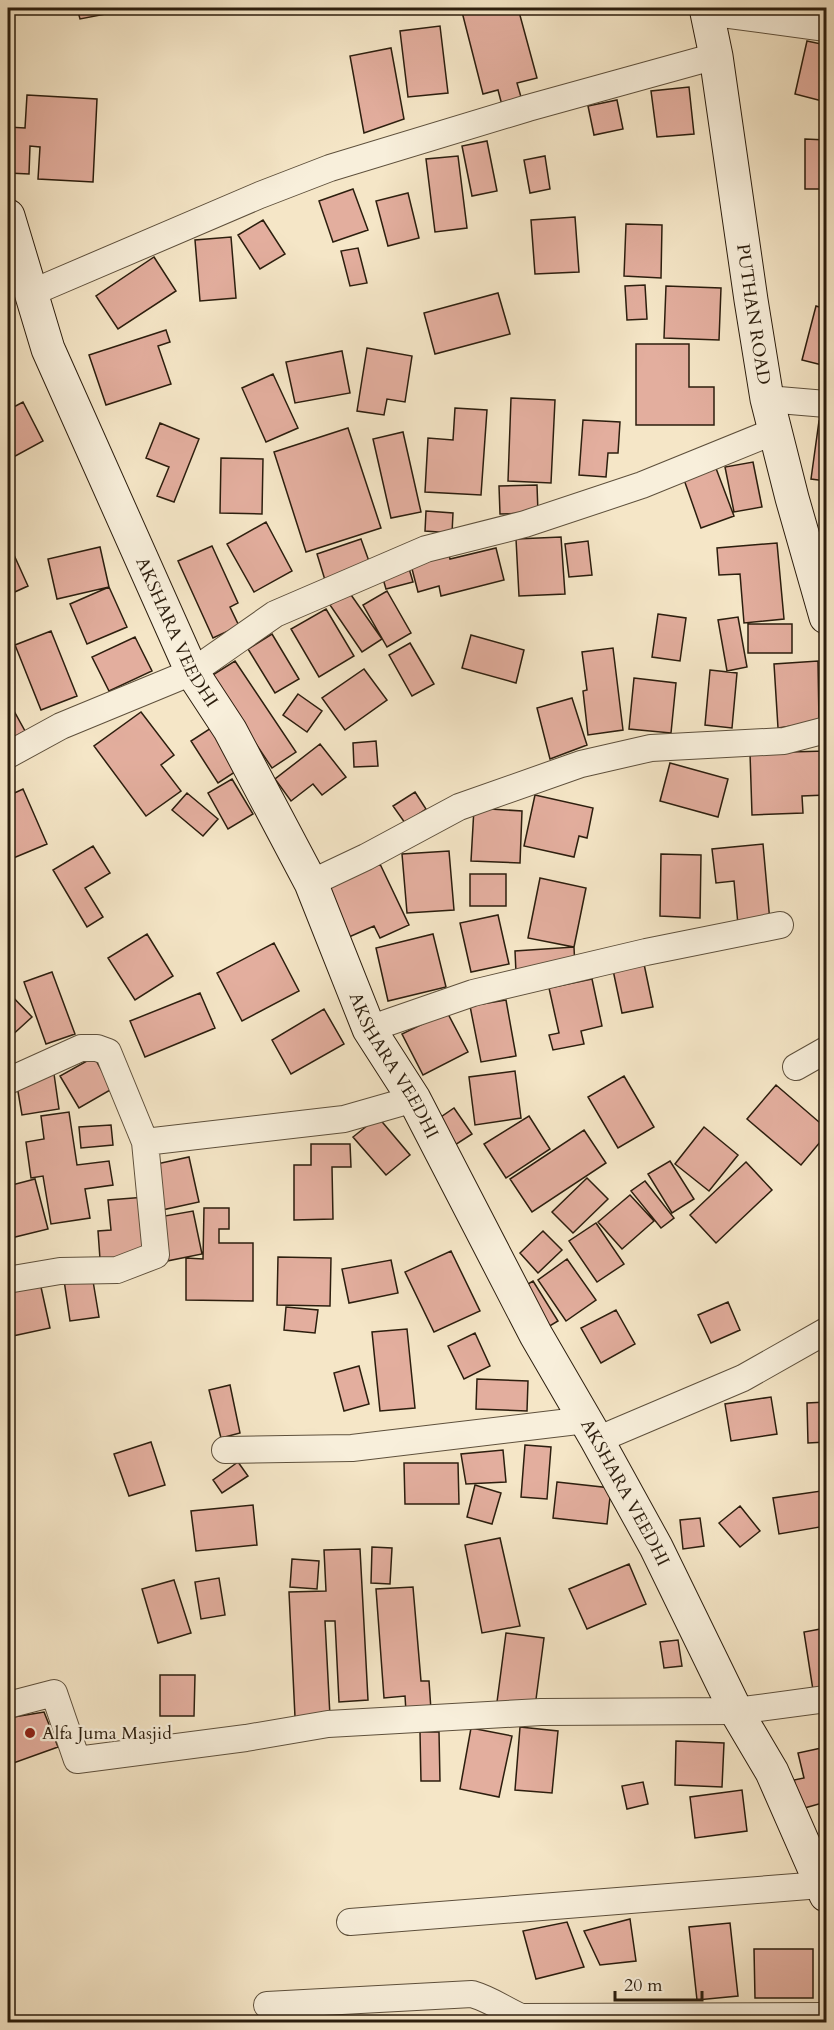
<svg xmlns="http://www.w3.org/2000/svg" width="834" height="2030" font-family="Cardo,serif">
<rect width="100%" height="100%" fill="#f5e6c7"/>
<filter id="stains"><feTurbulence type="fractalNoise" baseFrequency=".00333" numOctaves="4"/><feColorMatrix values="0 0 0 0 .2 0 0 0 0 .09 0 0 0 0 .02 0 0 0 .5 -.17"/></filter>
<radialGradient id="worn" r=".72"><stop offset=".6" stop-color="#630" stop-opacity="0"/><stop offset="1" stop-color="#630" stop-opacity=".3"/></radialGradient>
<!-- building -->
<path fill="#e3ae9e" stroke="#2c1e0e" stroke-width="1.5" d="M77,8h28l1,6 -26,5z
M461,8h57l19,70 -20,5 6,21 -20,5 -5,-19 -15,4z
M440,26l8,67 -40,4 -8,-66z
M807,41l19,4v57l-31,-8z
M391,48l13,71 -40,14 -14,-77z
M689,87l5,47 -37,3 -6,-46z
M27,95l70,4 -4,83 -55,-3 2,-32 -10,-1 -1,28 -21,-1v-46l17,1z
M617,100l6,29 -29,6 -6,-29z
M805,139l21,1v49h-21z
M487,141l10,50 -25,5 -10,-50z
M458,156l9,72 -32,4 -9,-73z
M545,156l5,33 -20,4 -6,-33z
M353,189l15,41 -35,12 -14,-41z
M408,193l11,45 -31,8 -12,-45z
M575,217l4,55 -44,2 -4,-54z
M263,220l22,34 -25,15 -22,-34z
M626,224l36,1 -1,53 -37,-2z
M231,237l5,61 -36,3 -5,-61z
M358,248l9,35 -17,3 -9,-35z
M154,257l22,34 -58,38 -22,-33z
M645,285l2,34 -20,1 -2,-34z
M666,286l55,2 -2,52 -55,-2z
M498,293l12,41 -75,20 -11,-41z
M816,306l10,3v57l-24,-6z
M166,330l4,12 -12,4 13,38 -65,21 -17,-50z
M636,344h53v43h25v38h-78z
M367,348l45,8 -7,46 -18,-3 -3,16 -27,-4z
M342,351l8,42 -55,10 -9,-41z
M273,374l25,54 -32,14 -24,-54z
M511,398l44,2 -4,83 -43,-2z
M23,402l20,39 -35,19v-50z
M455,408l32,2 -6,85 -56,-3 3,-54 25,2z
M583,420l37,2 -2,31h-10l-2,24 -27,-2z
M819,421l7,1v59l-15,-2z
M160,423l39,16 -25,63 -17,-6 12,-29 -23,-9z
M348,428l33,100 -75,24 -32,-100z
M403,432l18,80 -30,6 -18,-79z
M221,458l42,1 -1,55 -42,-1z
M753,462l9,45 -28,5 -9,-45z
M714,463l20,53 -33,12 -19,-54z
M537,485l1,28 -38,1 -1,-28z
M426,511l27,2 -1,20 -27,-2z
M266,522l26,49 -38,21 -27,-48z
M561,537l4,57 -46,2 -3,-57z
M361,539l9,25 -45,16 -8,-26z
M588,541l4,34 -23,2 -4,-33z
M777,543l7,76 -40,4 -4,-49 -21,1 -2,-27z
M212,546l26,57 -8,4 9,19 -26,12 -35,-77z
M100,547l9,40 -52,12 -9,-40z
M496,548l8,32 -63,16 -2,-10 -21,6 -7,-27 38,-10 1,4z
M14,555l14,31 -20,9v-37z
M408,565l5,17 -27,7 -5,-17z
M109,587l18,40 -40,17 -17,-40z
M387,591l24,42 -24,14 -24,-42z
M349,592l33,47 -20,13 -32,-47z
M326,609l28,47 -35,21 -28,-48z
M658,614l28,4 -6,43 -28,-4z
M738,617l9,50 -20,4 -9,-51z
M748,624h44v29h-44z
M51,631l26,65 -36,14 -26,-65z
M272,634l27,45 -24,14 -27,-44z
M471,635l53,15 -8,33 -54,-15z
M135,637l17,34 -43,20 -17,-34z
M410,643l24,41 -22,12 -23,-41z
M613,648l10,82 -35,5 -5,-44 4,-1 -5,-38z
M235,661l61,91 -24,16 -61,-92z
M818,661l1,61 -41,6 -4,-64z
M364,669l23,31 -42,30 -23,-32z
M710,670l27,3 -5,55 -27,-3z
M634,678l42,5 -5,50 -42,-4z
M298,694l24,17 -15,21 -24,-17z
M572,698l15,47 -37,14 -13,-51z
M8,700l17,31 -17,10z
M141,712l33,43 -13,10 20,26 -35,25 -52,-70z
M211,728l27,42 -20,13 -27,-42z
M376,741l2,25 -24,1 -1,-24z
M320,744l26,33 -24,18 -9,-11 -22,17 -16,-22z
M826,751v44l-24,1 1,17 -51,2 -2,-62z
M670,763l58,16 -10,38 -58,-16z
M232,779l21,35 -25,15 -20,-36z
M23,789l24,55 -36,15 -3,-7v-56z
M415,792l11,17 -21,14 -12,-17z
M187,793l31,26 -15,17 -31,-26z
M535,795l58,13 -6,30 -8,-2 -5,21 -50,-11z
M474,808l48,3 -2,52 -49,-2z
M763,844l7,78 -32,3 -4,-44 -18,2 -4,-34z
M93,846l17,27 -25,15 18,29 -16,10 -34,-57z
M449,851l5,59 -47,3 -5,-59z
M661,854l40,1 -1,63 -40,-2z
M380,864l29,61 -29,13 -6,-12 -25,11 -22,-48z
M470,874h36v32h-36z
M540,878l46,10 -12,59 -46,-9z
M498,915l11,49 -38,8 -11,-49z
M147,934l26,42 -38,24 -27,-42z
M433,934l13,53 -58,14 -12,-53z
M274,943l25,48 -57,30 -25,-48z
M574,947l1,22 -59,4 -1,-22z
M644,964l9,43 -31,6 -9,-43z
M52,972l23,62 -29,10 -22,-62z
M592,979l10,47 -21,5 3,13 -31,6 -4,-15 10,-2 -10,-45z
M8,992l24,25 -23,21 -1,-2z
M200,993l15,35 -70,29 -15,-36z
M506,1000l10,56 -35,6 -11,-56z
M324,1009l20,35 -53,30 -19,-34z
M447,1012l21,40 -45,23 -21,-41z
M94,1057l18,32 -33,19 -19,-32z
M515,1071l6,47 -46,7 -6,-48z
M54,1074l5,35 -37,6 -6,-35z
M624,1076l30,51 -36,21 -30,-51z
M776,1085l50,43v7l-25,30 -54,-46z
M454,1108l18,26 -17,11 -17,-26z
M69,1112l8,53 32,-4 4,24 -28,4 5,29 -39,6 -8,-48 -12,2 -5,-36 18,-3 -3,-23z
M529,1116l21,33 -44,29 -22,-34z
M378,1117l32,38 -24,20 -33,-38z
M111,1125l2,20 -32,3 -2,-21z
M704,1127l34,28 -29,36 -34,-27z
M584,1130l22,33 -74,49 -22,-33z
M311,1144h39l1,23h-19l1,52 -39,1v-55h17z
M189,1157l10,45 -37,8 -10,-45z
M670,1161l24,38 -22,14 -24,-39z
M746,1162l26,28 -56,53 -26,-28z
M587,1178l21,21 -35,34 -21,-21z
M35,1179l13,50 -37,9 -3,-15v-37z
M645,1181l29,37 -13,10 -30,-37z
M630,1195l24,26 -32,28 -24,-27z
M146,1197l5,57 -51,5 -2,-28 13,-1 -3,-30z
M204,1208h25v21h-10v14h34v58l-67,-1v-42l17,1z
M193,1211l9,43 -35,7 -8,-44z
M596,1223l28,41 -27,18 -28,-41z
M543,1231l19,19 -24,23 -18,-20z
M451,1251l29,60 -46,21 -29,-60z
M278,1257l53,1 -1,48 -53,-1z
M567,1259l29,41 -30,21 -28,-41z
M391,1260l7,33 -49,10 -7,-34z
M92,1275l7,42 -29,4 -6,-41z
M39,1278l11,50 -42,9v-53z
M533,1281l25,40 -10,6 -25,-40z
M728,1302l12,28 -29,13 -13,-28z
M286,1307l32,3 -3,23 -31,-3z
M616,1310l19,34 -34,19 -20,-35z
M407,1329l8,79 -35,3 -8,-79z
M475,1333l15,33 -26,13 -16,-33z
M359,1366l10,38 -25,7 -10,-38z
M477,1379l51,2 -1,30 -51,-2z
M230,1385l10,48 -19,5 -12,-48z
M771,1397l6,37 -46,7 -6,-37z
M826,1402v40l-18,1 -1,-40z
M151,1442l14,43 -36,11 -15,-42z
M525,1445l26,2 -4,52 -26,-2z
M503,1450l3,32 -40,2 -5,-30z
M238,1462l10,14 -26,17 -9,-13z
M404,1463h54l1,41h-54z
M557,1482l54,6 -4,36 -54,-6z
M475,1485l26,8 -9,31 -25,-7z
M821,1491l5,35 -47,8 -6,-36z
M253,1505l4,40 -61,6 -5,-40z
M740,1506l20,25 -20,16 -21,-24z
M700,1518l4,28 -21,3 -3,-29z
M500,1538l20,88 -38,7 -17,-88z
M372,1547l20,1 -2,36 -19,-1z
M360,1549l8,151 -29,2 -4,-81h-10l5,95 -35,1 -6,-125 37,-1 -2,-41z
M292,1559l27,2 -2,28 -27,-2z
M629,1564l17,40 -59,25 -18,-40z
M219,1578l6,37 -24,4 -6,-37z
M174,1580l17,53 -33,10 -16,-54z
M413,1587l8,94h8l2,29 -25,2 -1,-16 -21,2 -8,-109z
M826,1628v59l-13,3 -9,-58z
M506,1633l38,5 -9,69 -38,-5z
M678,1640l4,26 -18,2 -4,-26z
M160,1675h35l-1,41h-34z
M44,1712l14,35 -50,18v-47z
M520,1727l38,4 -6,62 -37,-3z
M471,1728l41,8 -13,61 -39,-8z
M420,1732h19l1,49h-19z
M676,1741l48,2 -2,44 -47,-2z
M826,1747v55l-25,7 -7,-29 10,-2 -6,-25z
M643,1782l5,22 -21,5 -5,-23z
M742,1790l5,41 -52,7 -5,-41z
M630,1919l6,42 -36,4 -16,-34z
M567,1922l17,45 -48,12 -13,-48z
M730,1923l8,73 -41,4 -8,-73z
M754,1949h59v49h-58z"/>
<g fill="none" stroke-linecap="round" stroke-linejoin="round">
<!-- street casing -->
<g stroke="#5e503c" stroke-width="28">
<path id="street" d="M707,12l119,16
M31,293l229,-98 70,-27 198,-60 188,-52
M767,399l59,5
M8,755l53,-29 131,-54 83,-58 151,-65 99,-25 117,-39 133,-54
M311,883l55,-26 93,-50 122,-43 70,-16 133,-7 42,-11
M369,1029l104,-36 173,-41 134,-27
M796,1067l30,-17
M8,1081l73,-33h16l11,4 37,90 199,-23 70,-20
M13,1279l47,-8 57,-1 39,-15 -11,-113
M597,1440l146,-62 83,-47
M225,1450l127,-2 234,-28
M8,1705l46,-12 23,67 169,-22 82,-14 213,-12 195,-1 90,-12
M350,1922l471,-37
M267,2005l205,-11c20,6 31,15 49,23l305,-1"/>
</g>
<!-- secondary casing -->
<g stroke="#2c1e0e" stroke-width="35">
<g id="secondary">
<path id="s1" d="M706,8l10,48 35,244 16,99 25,99 34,119"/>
<path id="s2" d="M8,216l40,133 144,323 38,58 81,153 58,146 45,70 122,236 61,105 59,107 80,164 36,61 54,123"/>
</g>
</g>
<!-- street -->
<use href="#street" stroke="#f8efdb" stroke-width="26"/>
<!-- secondary -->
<use href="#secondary" stroke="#f8efdb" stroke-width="33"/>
</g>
<!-- markers -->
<circle fill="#8f2418" stroke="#f8efdb" stroke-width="2" cx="30" cy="1733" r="6"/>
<g text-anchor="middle" stroke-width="4.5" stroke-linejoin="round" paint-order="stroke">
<!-- street labels -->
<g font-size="18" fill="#2c1e0e" stroke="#f8efdb">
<text dy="6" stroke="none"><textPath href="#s1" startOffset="310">PUTHAN ROAD</textPath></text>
<text dy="6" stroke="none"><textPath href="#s2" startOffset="450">AKSHARA VEEDHI</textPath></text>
<text dy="6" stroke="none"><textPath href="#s2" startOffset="936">AKSHARA VEEDHI</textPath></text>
<text dy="6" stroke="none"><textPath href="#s2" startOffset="1422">AKSHARA VEEDHI</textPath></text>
</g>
<!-- poi labels -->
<g font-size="18" fill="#2c1e0e" stroke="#f8efdb" text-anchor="start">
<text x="42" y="1739">Alfa Juma Masjid</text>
</g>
</g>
<!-- margin -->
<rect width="834" height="2030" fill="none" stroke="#f5e6c7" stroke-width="30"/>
<rect x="9" y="9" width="816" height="2012" fill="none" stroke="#2c1e0e" stroke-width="3"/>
<rect x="15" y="15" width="804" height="2000" fill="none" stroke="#2c1e0e" stroke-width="1.5"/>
<!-- scale -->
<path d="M615 1991v9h87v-9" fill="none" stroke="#2c1e0e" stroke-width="3"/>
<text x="624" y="1991" font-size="18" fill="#2c1e0e" stroke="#f8efdb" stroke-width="4.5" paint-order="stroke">20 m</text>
<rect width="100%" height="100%" filter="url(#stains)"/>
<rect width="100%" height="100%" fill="url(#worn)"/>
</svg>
